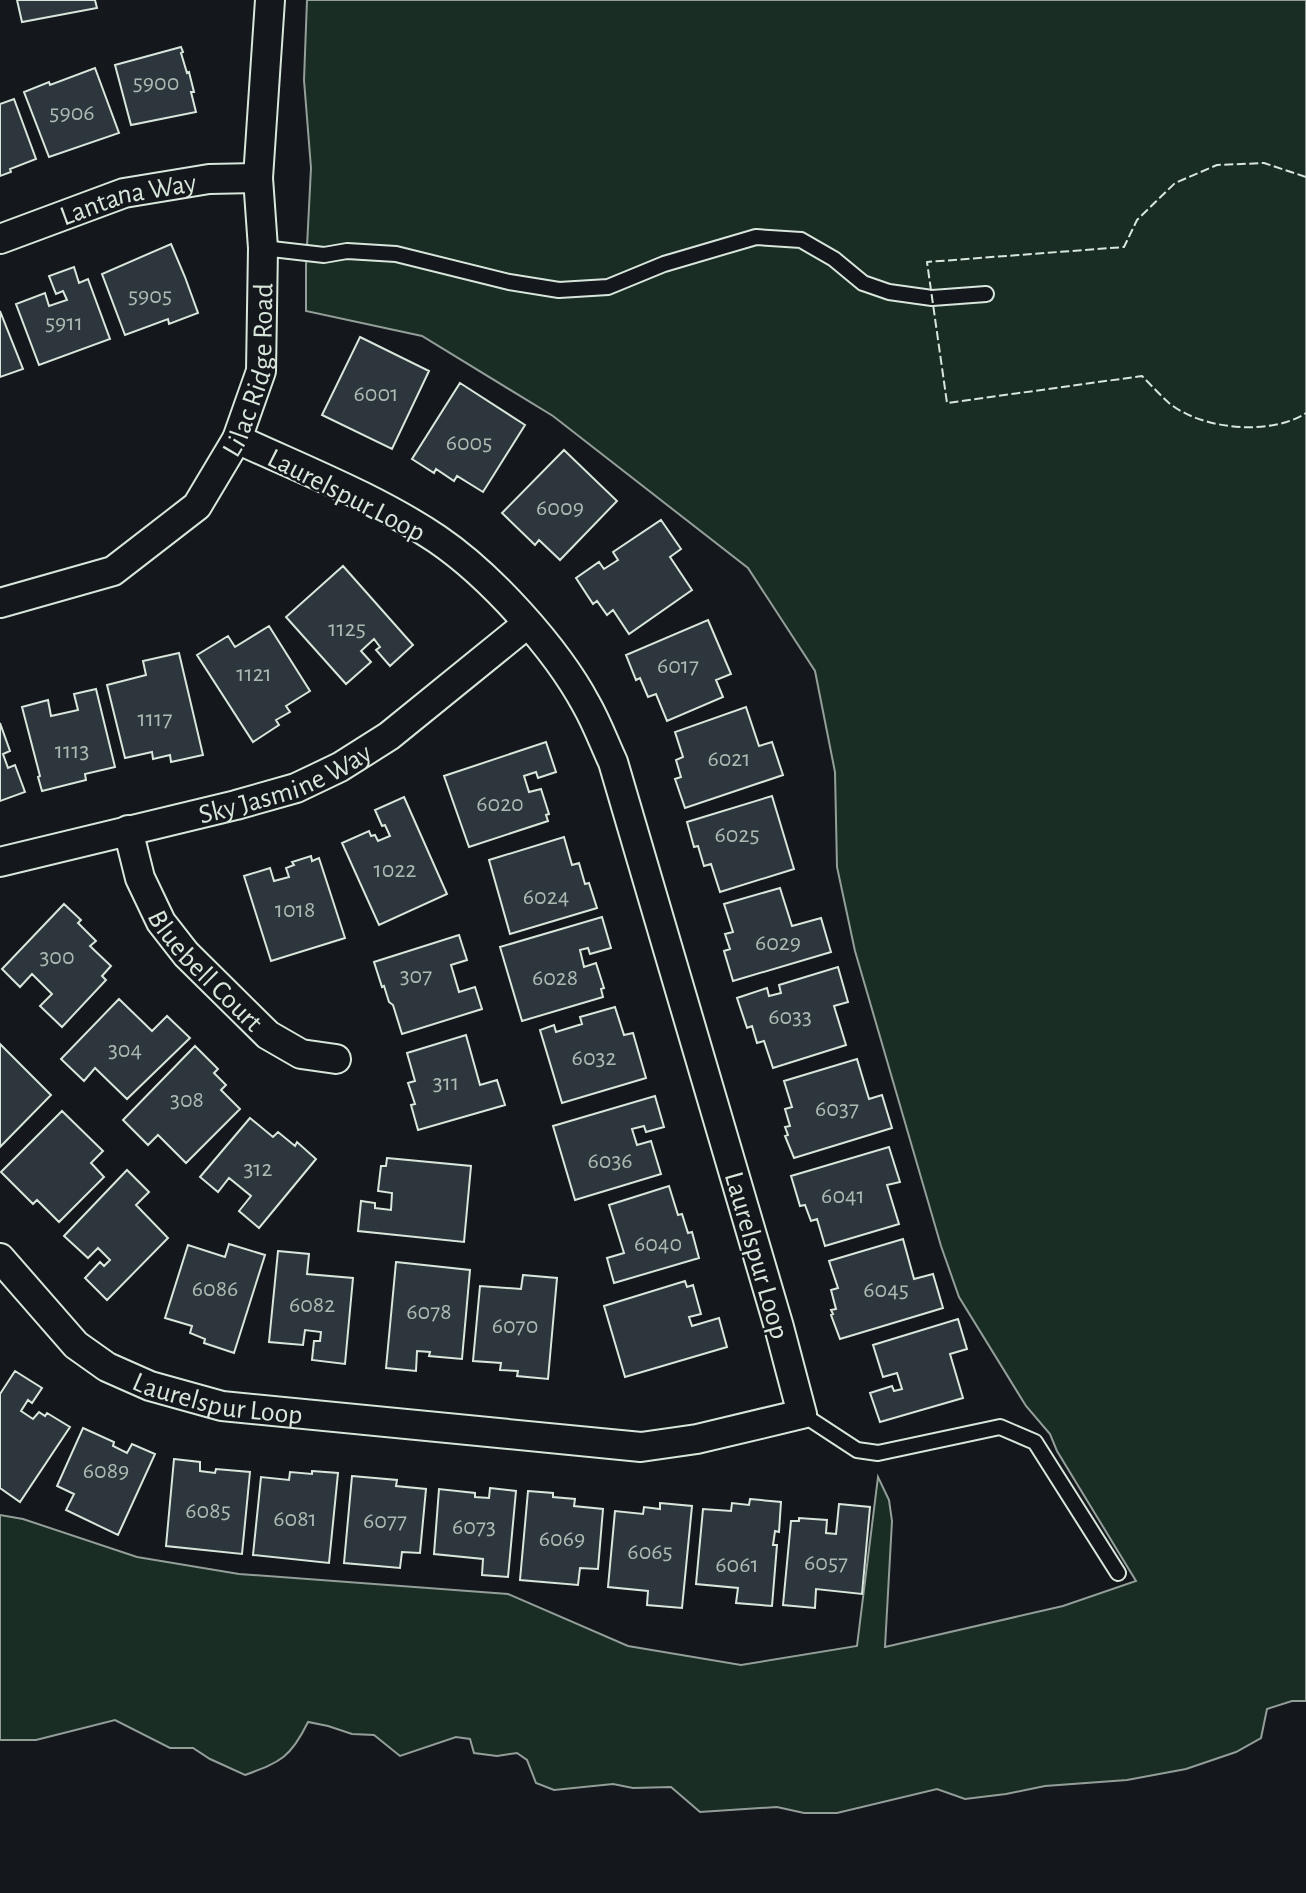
<svg xmlns="http://www.w3.org/2000/svg" width="1306" height="1893" font-family="'Alegreya Sans',sans-serif">
<rect width="100%" height="100%" fill="#14181c"/>
<!-- green -->
<path fill="#1a2d24" stroke="#939e99" stroke-width="2" d="M307,0h999v1701h-14l-25,8 -6,29 -25,14 -50,17 -59,11 -82,6 -39,8 -41,5 -28,-10 -100,24h-33l-27,-6 -77,5 -29,-25 -38,1 -20,-4 -59,6 -18,-7 -9,-23 -10,-7 -20,3 -23,-3 -4,-14 -14,-2 -56,19 -26,-21 -22,-1 -24,-8 -20,-4c-17,35 -27,40 -63,53l-35,-16 -17,-11h-23l-55,-28 -79,20h-36v-225l23,4 114,38 102,17 269,20 120,52 113,19 116,-19 21,-169 11,23 3,21 -7,126 178,-41 73,-25 -79,-130 -7,-17 -24,-28 -67,-109 -18,-51 -86,-295 -18,-84 -2,-95 -20,-101 -67,-103 -195,-152 -131,-80 -116,-25v-45l5,-98 -7,-88z"/>
<!-- building -->
<path fill="#2c363c" stroke="#d8e6dc" stroke-width="2" d="M17,0h78l2,8 -75,14z
M181,47l2,5 -2,1 6,20 2,-1 5,20h-3l5,20 -65,13 -16,-60z
M95,68l24,65 -70,24 -25,-65 25,-10 1,3z
M14,99l22,60 -26,10 1,3 -11,4v-72z
M171,244l14,33 13,36 -29,11 -1,-5 -43,16 -23,-61z
M74,267l5,16 9,-4 22,60 -71,26 -23,-61 29,-11 4,13 18,-6 -4,-9 -7,3 -7,-18z
M0,311l23,58 -23,8z
M360,337l69,34 -37,78 -70,-34z
M460,383l65,42 -42,67 -26,-16 -3,5 -18,-12 -2,4 -22,-14z
M564,450l53,51 -57,59 -21,-20 -4,5 -33,-32z
M661,520l20,29 -11,8 22,33 -63,44 -16,-24 -6,5 -10,-14 -4,3 -17,-26 23,-16 5,7 14,-9 -5,-8z
M343,566l70,79 -23,21 -14,-16 4,-3 -6,-8 -13,12 10,11 -25,22 -60,-67z
M708,620l23,54 -15,6 7,17 -56,24 -11,-27 -8,3 -8,-19 -4,2 -10,-25z
M269,626l41,65 -24,15 4,6 -14,8 3,5 -26,17 -56,-87 31,-19 7,11z
M179,653l24,102 -32,7 -1,-7 -17,4 -1,-7 -27,6 -18,-73 39,-10 -3,-14z
M96,689l19,78 -30,7 1,6 -44,11 -4,-14 2,-1 -18,-69 26,-7 3,16 27,-6 -4,-16z
M746,707l13,39 13,-4 11,33 -98,33 -10,-29 6,-2 -5,-17 7,-3 -8,-25z
M0,723l10,28 -7,3 5,14 7,-3 10,27 -25,9z
M546,742l10,30 -18,6 -2,-6 -12,4 5,16 12,-3 8,25 -3,1 2,6 -79,26 -25,-71z
M772,796l22,73 -74,23 -9,-28 -7,2 -6,-20 -4,1 -7,-25z
M404,797l43,97 -68,31 -37,-82 27,-12 2,5 4,-1 3,6 12,-5 -5,-11 -3,1 -7,-16z
M564,837l8,28 7,-2 6,21 4,-1 8,25 -87,26 -21,-74z
M311,856l1,5 7,-3 26,80 -74,23 -27,-85 26,-8 4,13 15,-4 -3,-9 8,-3 -2,-3z
M780,888l12,38 29,-8 10,34 -98,29 -9,-30 6,-2 -5,-15 8,-2 -9,-28z
M64,904l17,16 -3,3 18,18 -6,5 21,20 -9,10 4,4 -44,47 -22,-21 12,-12 -20,-20 -12,13 -18,-18z
M602,917l9,31 -21,6 -2,-6 -8,2 4,17 12,-4 8,25 -3,1 2,8 -81,24 -22,-74z
M459,935l8,25 -16,5 8,27 16,-5 7,22 -80,25 -9,-29 -4,-3 -5,-16 -2,1 -8,-25z
M838,967l10,35 -14,4 12,39 -73,23 -9,-27 -7,2 -5,-17 -5,2 -10,-30 30,-10 2,8 12,-3 -2,-8z
M119,999l33,32 15,-15 23,22 -63,61 -32,-31 -11,13 -23,-22z
M615,1007l9,28 9,-2 13,45 -84,25 -22,-73 14,-5 2,7 26,-8 -2,-7z
M466,1035l14,50 17,-5 8,25 -87,25 -7,-25 4,-1 -7,-21 7,-2 -8,-28z
M0,1044l51,51 -51,52z
M195,1046l23,23 -4,4 12,12 -5,5 19,19 -54,54 -28,-28 -10,10 -25,-25z
M857,1059l12,40 13,-4 10,33 -98,30 -9,-22 3,-1 -3,-8 5,-1 -5,-17 7,-2 -8,-26z
M655,1096l9,31 -18,5 -2,-6 -12,3 5,16 14,-4 10,33 -86,26 -22,-74z
M62,1111l41,40 -12,12 13,14 -45,45 -22,-22 -4,4 -32,-32z
M250,1118l23,19 5,-5 17,14 2,-4 19,17 -57,69 -20,-17 12,-15 -22,-18 -11,14 -18,-15z
M889,1147l11,35 -13,3 12,39 -74,22 -8,-27 -6,2 -6,-16 -5,1 -9,-30z
M387,1158l84,8 -7,76 -106,-11 3,-30 14,2v5l16,2 1,-17 -14,-2 3,-25h5z
M127,1170l22,22 -13,13 32,33 -61,62 -22,-22 15,-16 4,4 6,-6 -12,-12 -10,10 -24,-22z
M669,1186l9,29 4,-1 6,19 4,-1 7,26 -85,25 -7,-25 17,-5 -15,-48z
M903,1239l11,40 19,-5 10,34 -103,31 -9,-24 2,-1 -2,-4 5,-1 -5,-19 7,-2 -9,-27z
M229,1244l36,11 -31,98 -30,-10 1,-4 -15,-6 2,-7 -27,-8 23,-73 37,12z
M278,1251l31,3 -2,20 46,4 -8,86 -33,-4 2,-19h6l1,-9 -16,-2 -2,15 -34,-3z
M396,1262l74,8 -8,89 -33,-3 1,-4 -13,-1 -1,20 -30,-3z
M523,1275l34,3 -9,101 -31,-3 1,-5 -18,-1 1,-7 -28,-2 7,-75 41,3z
M685,1281l2,6 6,-2 8,29 -12,3 3,9 27,-8 8,29 -102,30 -21,-71z
M958,1319l9,30 -17,5 13,44 -83,24 -10,-29 22,-7 2,5 8,-2 -5,-16 -14,4 -10,-32z
M15,1371l27,17 -10,15 -4,-3 -7,11 12,8 6,-7 6,4 2,-3 23,14 -50,75 -20,-14v-94z
M83,1428l31,14 -1,4 14,7 5,-9 23,10 -37,81 -52,-25 8,-16 -17,-8z
M174,1459l26,3v9l15,2 1,-4 34,3 -8,82 -76,-8z
M312,1471l26,2 -9,90 -76,-8 8,-78 28,3 1,-8 22,2z
M352,1476l45,4 -1,6 30,3 -6,64 -18,-1 -2,16 -56,-5z
M490,1488l26,3 -8,86 -26,-2 1,-16 -49,-5 5,-65 36,4v4l14,1z
M528,1491l25,2v4l22,2 -1,7 29,3 -5,60 -18,-1 -2,17 -58,-5z
M750,1499l31,3 -2,30 -4,-1 -2,14h4l-5,61 -36,-3 2,-15 -42,-4 7,-75 28,2 1,-8 17,2z
M660,1503l32,3 -10,102 -35,-3 1,-14 -40,-4 7,-76 28,3 1,-7 16,2z
M839,1504l31,3 -8,87 -46,-5 -1,19 -32,-3 8,-84h8v-3l28,2 -1,13 10,1z"/>
<g fill="none" stroke-linecap="round" stroke-linejoin="round">
<!-- lane casing -->
<g stroke="#d8e6dc" stroke-width="18">
<path id="lane" d="M263,248l61,7 23,-4 49,3 113,28 50,8 49,-3 56,-23 92,-27 45,3 33,19 29,24 26,9 43,6 54,-4
M802,1414l55,36 21,3 122,-26 35,15 83,131"/>
</g>
<!-- street casing -->
<g stroke="#d8e6dc" stroke-width="32">
<g id="street">
<path id="s1" d="M0,239l124,-46 85,-14 49,-1"/>
<path id="s2" d="M0,603l113,-32 84,-65 40,-67 24,-68 2,-123 -5,-70 12,-178"/>
<path id="s3" d="M128,830l12,48 21,44 25,32 82,81 33,19 35,5"/>
<path id="s4" d="M0,862l236,-57 60,-17 44,-21 49,-31 138,-112"/>
<path id="s5" d="M0,1258l76,87 31,22 43,19 72,20 419,41 56,-8 105,-25 -23,-87 -166,-565c-9,-19 -16,-39 -27,-58 -30,-56 -96,-129 -149,-165 -61,-41 -133,-69 -200,-100"/>
</g>
</g>
<!-- lane -->
<use href="#lane" stroke="#14181c" stroke-width="14"/>
<!-- street -->
<use href="#street" stroke="#14181c" stroke-width="28"/>
<!-- fence -->
<path stroke="#d8e6dc" stroke-width="2" stroke-dasharray="9 3.5" stroke-linecap="butt" d="M1306,177l-42,-14 -47,2 -42,18 -38,37 -13,27 -197,15 20,141 195,-27c9,9 18,19 27,27 33,27 102,33 137,10"/>
</g>
<g text-anchor="middle" stroke-width="5" stroke-linejoin="round" paint-order="stroke">
<!-- number labels -->
<g font-size="24" fill="#adbab4">
<text x="156" y="90">5900</text>
<text x="72" y="120">5906</text>
<text x="150" y="303">5905</text>
<text x="64" y="330">5911</text>
<text x="376" y="401">6001</text>
<text x="469" y="450">6005</text>
<text x="560" y="515">6009</text>
<text x="347" y="636">1125</text>
<text x="678" y="673">6017</text>
<text x="254" y="681">1121</text>
<text x="155" y="726">1117</text>
<text x="72" y="758">1113</text>
<text x="729" y="766">6021</text>
<text x="500" y="811">6020</text>
<text x="737" y="842">6025</text>
<text x="395" y="877">1022</text>
<text x="546" y="904">6024</text>
<text x="295" y="917">1018</text>
<text x="778" y="950">6029</text>
<text x="57" y="964">300</text>
<text x="416" y="983">307</text>
<text x="555" y="985">6028</text>
<text x="790" y="1024">6033</text>
<text x="125" y="1057">304</text>
<text x="594" y="1065">6032</text>
<text x="446" y="1090">311</text>
<text x="187" y="1107">308</text>
<text x="837" y="1116">6037</text>
<text x="610" y="1168">6036</text>
<text x="258" y="1176">312</text>
<text x="843" y="1203">6041</text>
<text x="658" y="1251">6040</text>
<text x="215" y="1296">6086</text>
<text x="886" y="1297">6045</text>
<text x="312" y="1312">6082</text>
<text x="429" y="1319">6078</text>
<text x="515" y="1333">6070</text>
<text x="106" y="1478">6089</text>
<text x="208" y="1518">6085</text>
<text x="295" y="1526">6081</text>
<text x="385" y="1528">6077</text>
<text x="474" y="1534">6073</text>
<text x="562" y="1546">6069</text>
<text x="650" y="1559">6065</text>
<text x="826" y="1570">6057</text>
<text x="737" y="1572">6061</text>
</g>
<!-- street labels -->
<g font-size="28" fill="#d8e6dc" stroke="#14181c">
<text dy="10" stroke="none"><textPath href="#s1" startOffset="135">Lantana Way</textPath></text>
<text dy="10" stroke="none"><textPath href="#s2" startOffset="373">Lilac Ridge Road</textPath></text>
<text transform="translate(347 494) rotate(27)" y="10">Laurelspur Loop</text>
<text dy="10" stroke="none"><textPath href="#s4" startOffset="296">Sky Jasmine Way</textPath></text>
<text dy="10" stroke="none"><textPath href="#s3" startOffset="164">Bluebell Court</textPath></text>
<text transform="translate(758 1255) rotate(74)" y="10">Laurelspur Loop</text>
<text dy="10" stroke="none"><textPath href="#s5" startOffset="270">Laurelspur Loop</textPath></text>
</g>
</g>
</svg>
